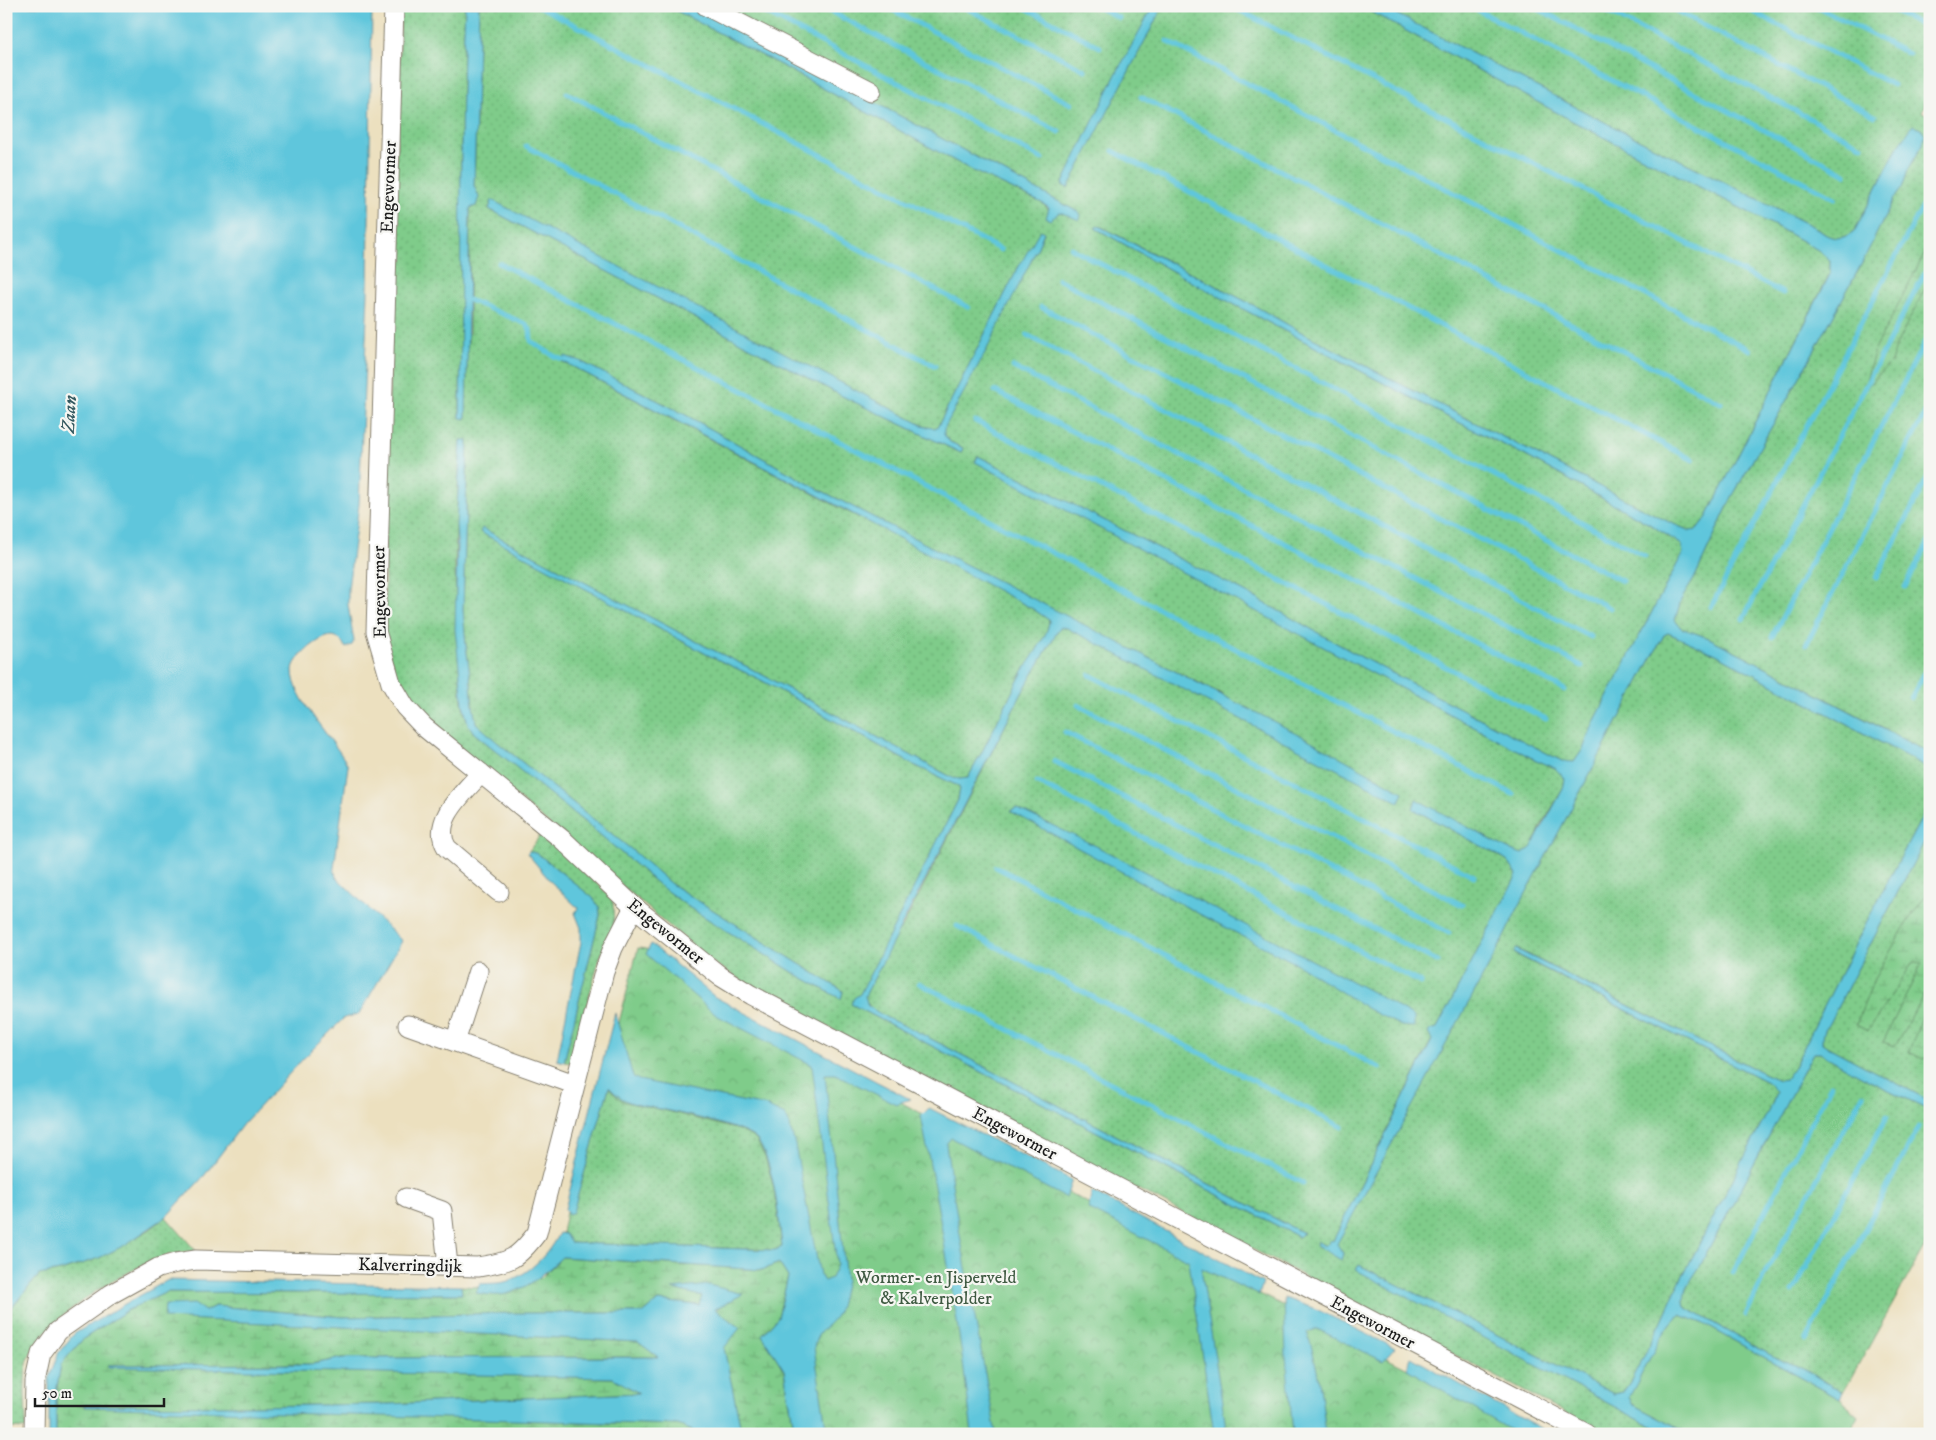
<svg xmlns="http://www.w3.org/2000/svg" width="1936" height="1440" font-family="'IM FELL DW Pica',serif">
<defs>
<pattern id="grass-dots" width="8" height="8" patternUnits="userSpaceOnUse" patternTransform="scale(1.25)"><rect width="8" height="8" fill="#7fcc8a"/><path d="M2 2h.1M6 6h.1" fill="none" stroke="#6daf76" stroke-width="1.8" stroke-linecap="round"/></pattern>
<pattern id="wetland-marsh" width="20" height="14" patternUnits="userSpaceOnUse" patternTransform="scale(1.25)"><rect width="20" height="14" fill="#7fcc8a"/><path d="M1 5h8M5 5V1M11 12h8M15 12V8" fill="none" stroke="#6daf76"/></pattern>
<pattern id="park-crowns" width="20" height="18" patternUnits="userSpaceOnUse" patternTransform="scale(1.25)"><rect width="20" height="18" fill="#7fcc8a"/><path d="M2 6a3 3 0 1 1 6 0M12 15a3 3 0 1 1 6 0" fill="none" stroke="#6daf76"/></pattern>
</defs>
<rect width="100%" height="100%" fill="#f6f6f2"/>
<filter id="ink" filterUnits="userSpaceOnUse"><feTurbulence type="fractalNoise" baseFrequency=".02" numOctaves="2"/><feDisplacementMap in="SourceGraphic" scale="10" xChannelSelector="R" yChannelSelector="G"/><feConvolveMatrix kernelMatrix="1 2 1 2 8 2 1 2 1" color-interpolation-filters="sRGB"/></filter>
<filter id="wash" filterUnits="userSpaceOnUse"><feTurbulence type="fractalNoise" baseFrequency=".0096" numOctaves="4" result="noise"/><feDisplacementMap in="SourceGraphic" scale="20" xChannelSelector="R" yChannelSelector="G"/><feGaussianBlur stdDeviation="1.12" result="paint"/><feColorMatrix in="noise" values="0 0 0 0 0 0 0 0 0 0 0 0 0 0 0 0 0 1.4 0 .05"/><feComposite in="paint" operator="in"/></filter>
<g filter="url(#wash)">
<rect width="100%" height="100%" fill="#ece0bf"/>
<!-- grass -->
<path fill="url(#grass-dots)" stroke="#4e7453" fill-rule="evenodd" d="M401,6h64c-7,137 -3,274 -5,411l9,-85 1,-124 6,-2 3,-9 -5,-11 5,-180h188l119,62 187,103 69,32 12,12 6,-3 7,2 13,-1 -384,-207h457l-37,69 -54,110 6,2 95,-181h197l218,118 201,104 39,22 12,9v14l-123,244 -10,13 -7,1 -19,-8 -217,-111 -153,-80 -46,-26 -157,-81 -3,3 106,59 245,129 78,39 127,70 31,20 1,8 -89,169 -11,27 -9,13 -12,-1 -199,-103 -118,-66 -267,-136 -3,5 559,298 21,9 8,6 2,5 -2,10 -21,36 -11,24 -9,5 -14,-5 -92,-49 -3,9 94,51 10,15 -80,153 -7,2 -2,3 4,6 -99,202 -2,-1 -6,6 -8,-4 27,13 -8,-11 163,-297 17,-35 148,-277 4,-2 48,21 214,115v33l-62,117 -75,150 -7,10 -7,1 -14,-6 -248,-125 -2,5 252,128 9,9 -3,11 -95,183 -18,40 -30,57 -7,10 -9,2 -255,-129 -2,4 309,165h-60l-847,-443 -47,-29 -286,-242 -26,-33 -15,-46v-106zM492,201l434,226 9,1 3,-2 80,-158 26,-35 -6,14 -95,183 1,5 6,7 13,6 -2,5 -117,-56 -355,-188zM565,357l15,4 104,53 134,75 320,164 86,42 -157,-67 -7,-1 -37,64 -120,235 -8,10 -30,60c2,18 32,26 47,33l391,204 -4,4 -448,-233 9,-9 98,-195 2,-11 -2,-3 -46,-22 -153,-85 -51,-24 -227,-123 2,-3 224,118 41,20 205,111 7,1 8,-1c19,-34 35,-69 53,-103 8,-15 28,-38 28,-55l-16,-11 -122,-66 -67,-33 -282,-149zM461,440l7,1 -5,169 3,36 4,29 3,31 3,17 21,19 135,108 39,34 172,107 -2,8 -45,-25 -106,-66 -30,-22 -62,-53 -124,-100c-17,-23 -13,-59 -15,-86 -1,-26 -4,-54 -4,-80 1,-43 3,-85 6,-127z
M1381,6h549v82l-8,24 8,4v637l-187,-98 -34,-17 -28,-10 -6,-8 6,-20 13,-21 38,-82 70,-124 60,-110 31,-63 9,-12 6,-18 15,-26 -1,-14 -9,-4 -16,22 -42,82c-13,11 -25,10 -37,-1l-200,-100z
M1930,831v270l-102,-54 -6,-4c0,-8 1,-13 6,-18z
M541,834l60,52 12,16 1,24 -15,34 -28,103 -7,-1 36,-147 -1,-8 -6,-9 -55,-44 -9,-3z
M1813,1053h7l48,27 62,30v127l-87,156 -34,-21 -33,-14 -91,-51c-4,-15 6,-27 14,-39z
M609,1087l8,9 122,34c5,3 13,5 17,10 17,18 23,82 26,107l-7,3 -205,-7 -5,-9 -3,-1 4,-21 2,3 5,-4z
M166,1217l30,34c-11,2 -26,2 -37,7 -39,16 -121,62 -132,106 -4,17 -1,47 -1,65l-20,-1v-114l33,-39 22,-4 38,-13 50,-28z"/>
<!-- wetland -->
<path fill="url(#wetland-marsh)" stroke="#4e7453" d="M1930,243v36l-32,62 -7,21 -28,29 12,-42z
M1930,889v42l-3,6h3v46l-35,63 -12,-4 39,-79 -9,-1 -45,69 -12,-6 18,-46 34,-58z
M1930,995v61l-7,3 -14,-7z
M562,1257l200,13 17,-7 9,14 -10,40 -16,18 22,35 11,64h-53l-27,-125 27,-15 -67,-5 28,7 -4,9 -41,-4 -14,12h-129l-172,4 -128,-11 -10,5 -41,6 474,25 21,15 -317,1 -29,6 -205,1 505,13 28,15 -253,11 -140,2 -164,-1 594,20 22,9h-644v-41l5,-29 22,-25 45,-29 39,-18 295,2 -1,-8 18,1 -2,6 64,-15z"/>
<!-- park -->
<path fill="url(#park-crowns)" stroke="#4e7453" d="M638,948l9,1 28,24 38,28 490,264 333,169h-741l-16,-116 10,-41 -10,-14 3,-16 -6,-53 -11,-37 -9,-18 -17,-9 -67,-18 -47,-10 -8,-5 -8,-10 8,-57z"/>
<!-- pitch -->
<path fill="#7fcc8a" stroke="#4e7453" d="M1680,1315l20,7 140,77 19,16 -10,19h-160l-57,-30 -3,-7c12,-19 35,-74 51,-82z"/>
<!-- water -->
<path fill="#5fc6dc" stroke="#3e717c" d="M6,6h366l-4,287 -9,211 -11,85v16l6,36 -2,4 -6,3c-3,-5 -8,-12 -14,-12 -12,0 -39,22 -39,34 -1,29 42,70 55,96l-14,102 2,9 66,64 -43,73 -15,4 -42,42 -59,64 -39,52 -38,41 -41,28 -26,13 -39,13 -21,4 -33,39z
M465,6h14l-5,180 5,11 -3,9 -6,2 -4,211 -6,-1c2,-138 -2,-275 5,-412z
M667,6h29l358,193 26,14 1,3 -2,4 -19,-8 -10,8 -4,-2 3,-10 -7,-5 -69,-32 -187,-103z
M1153,6h10l-95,182 -6,-3 54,-111z
M1360,6h21l237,123 200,100c12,11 25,12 37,1l42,-82 16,-23 9,5 3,4 -2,10 -15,26 -6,18 -9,12 -31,63 -60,110 -70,124 -38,82 -13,21 -6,20 6,8 28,10 34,17 184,97 3,1v16l-214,-115 -48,-21 -4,2 -148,277 -17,35 -162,297 7,11 -3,5 -25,-15 1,-4 8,5 6,-6 2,1 99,-201 -4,-7 2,-3 7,-2 80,-153 -10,-15 -94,-51 3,-10 92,50 14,5 9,-6 32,-59 2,-10 -10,-11 -21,-9 -559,-297 3,-6 267,136 118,66 199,103 12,1 9,-13 11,-27 89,-169 -1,-8 -31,-20 -127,-70 -78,-39 -245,-129 -106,-59 2,-3 158,81 46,26 153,80 217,111 19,8 7,-1 10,-13 123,-243v-14l-12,-10 -39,-22 -201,-104z
M492,200l434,227 9,1 3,-2 80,-158 22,-38 4,2 -6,15 -51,102 -43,80v6l6,7 13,6 -2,5 -117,-56 -355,-188z
M565,356l15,5 104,53 134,75 486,248 99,55 -4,10 -332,-174 -7,-1 -37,64 -158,305 3,10 19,12 25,11 391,204 -4,4 -448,-233 3,-6 6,-4 98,-194 2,-11 -2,-3 -46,-22 -153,-85 -51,-24 -228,-123 2,-4 225,119 41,20 205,111 7,1 8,-1c19,-34 35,-69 53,-103 8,-15 28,-39 28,-55l-16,-11c-157,-83 -314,-166 -471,-248z
M461,440h7l-5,170 3,36 4,29 3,31 3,17 21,19 135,108 39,34 172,107 -2,8 -45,-25 -106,-66 -30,-22 -62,-53 -124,-100 -6,-9 -5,-20 -8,-74 2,-89 -1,-16z
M1930,802v29l-102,194c-5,5 -6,10 -6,18l6,4 102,54v9l-62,-30 -48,-27h-7l-114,215c-8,12 -18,25 -14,39l91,51 33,14 34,21 -3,6 -140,-77 -20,-7c-16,8 -39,64 -51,82l3,7 57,30h-23l-310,-164 3,-5 255,129 9,-2 7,-10 30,-57 18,-40 95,-183 3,-11 -9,-9 -253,-129 2,-4 249,125 14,6 7,-1 7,-10 75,-150z
M1016,808l82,39 274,145 42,25v10l-13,-1 -33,-17 -71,-45 -94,-48 -193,-105z
M529,851l9,3 55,44 6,9 1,8 -36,147 -7,-2 24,-118v-14l-6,-15 3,-5 -27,-26 -24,-29z
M651,944l64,53 195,102 -14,5 -61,-30h-10l21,207c-3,10 -4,21 -8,31 -7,15 -21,16 -24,35l13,87h-32l-11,-64 -22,-35 16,-18 10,-40 -9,-14 -17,7 -200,-13c-17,16 -37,35 -62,38 -7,1 -16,-1 -24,-2l4,-9c9,-1 20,0 28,-3 23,-8 41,-28 51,-48l6,1 6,9 204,7 7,-3c-3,-28 -8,-85 -25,-107 -11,-13 -79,-27 -97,-31 -23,-5 -35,-4 -51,-22l-36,125 -5,3 -3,-6 50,-196 18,64 6,3 127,26 19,9 4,8 6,22 25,130 4,6 7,-3 6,-13 -25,-200 -96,-50 -70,-61z
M929,1108l143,72 -6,18 -115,-60 -5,6 13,85 37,205h-24c-12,-107 -31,-212 -51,-318z
M1092,1192l171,91 -4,12 -58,-27 26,166h-13l-25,-173 -101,-52z
M168,1280l293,6 1,8 -295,-2 -39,18 -45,29 -22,25 -5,29v41h-7v-57l10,-25 15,-18 49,-29z
M709,1285l34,9 -28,15 25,19 -16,20 18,86h-42l-22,-9 -593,-18 -2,-2 165,1 140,-2 251,-11 -26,-15 -505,-11v-2l205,-1 29,-6 316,-1 -20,-15 -474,-24 1,-13 29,-1 11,7 10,-5 128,11 172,-4h129l14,-12 41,4 3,-9 -30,-7z
M1284,1298l32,11 79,39 -12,13 -66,-32 -10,3c11,33 15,67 19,102h-33l-7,-78z
M1411,1357l138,77h-32l-110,-65z"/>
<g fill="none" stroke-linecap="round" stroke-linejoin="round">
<!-- stream -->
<path stroke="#5fc6dc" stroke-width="5" d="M539,6l462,244
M753,6l289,153
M820,6l239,126
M885,6l186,98
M962,6l123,64
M1022,6l78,41
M1096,6l23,12
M1231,6l552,287
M1470,6l365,192
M1533,6l313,168
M1597,6l265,140
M1667,6l208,110
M1742,6l151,79
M1816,6l93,48
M1886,6l39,21
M1167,41l583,309
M567,93l401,214
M1141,97l580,306
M526,146l409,220
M1113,151l580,309
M1071,248l574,308
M499,263l1014,531
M1058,279l564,302
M469,300l57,24 4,5 1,12 23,15 8,3
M1041,307l569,301
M1027,335l564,302
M1013,367l569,299
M995,391l570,299
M975,421l571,298
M1876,578l54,-105
M1905,587l25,-47
M1711,607l219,-415
M1743,619l187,-356
M1772,637l158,-305
M1806,645l124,-241
M1090,675l384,201
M1911,698l19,-35
M1078,705l384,200
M1065,732l384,201
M1054,761l384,201
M1037,782l384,201
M996,867l384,201
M957,926l385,201
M919,983l384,200
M1733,1273l98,-188
M1793,1292l94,-176
M1746,1315l18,-39 99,-181
M1806,1341l113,-214"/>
</g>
</g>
<g filter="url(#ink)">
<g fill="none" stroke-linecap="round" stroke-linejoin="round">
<!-- minor casing -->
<g stroke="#847e6e" stroke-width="21">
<path id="minor" d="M394,6l-18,625 15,52 14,24 19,20 139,113 71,67 86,69 31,19 836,439
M706,6l165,85
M481,773c-17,20 -51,48 -34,75l52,44
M408,1025l166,59
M455,1042l23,-71
M406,1198l36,13 6,54
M34,1434l1,-52 6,-28 17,-23 53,-37 47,-26 18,-5 20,-3 282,7c33,-5 39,-8 59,-34l67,-261 9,-24 21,-41"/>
</g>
<!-- minor -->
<use href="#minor" stroke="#fff" stroke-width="19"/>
</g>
</g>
<g text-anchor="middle" stroke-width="4.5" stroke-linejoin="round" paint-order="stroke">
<!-- street labels -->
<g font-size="18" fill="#1c1c1c" stroke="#f6f6f2">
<text transform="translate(388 187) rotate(-88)" y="6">Engewormer</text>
<text transform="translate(379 592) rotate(-91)" y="6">Engewormer</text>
<text transform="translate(666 931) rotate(39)" y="6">Engewormer</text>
<text transform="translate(1015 1133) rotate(28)" y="6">Engewormer</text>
<text transform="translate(410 1265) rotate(1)" y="6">Kalverringdijk</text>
<text transform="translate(1373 1322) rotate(28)" y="6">Engewormer</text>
</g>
<!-- park labels -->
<g font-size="18" fill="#3f5a42" stroke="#f6f6f2">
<text x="936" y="1283">Wormer- en Jisperveld<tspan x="936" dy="21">&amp; Kalverpolder</tspan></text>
</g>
<!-- water labels -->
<g font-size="19" font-style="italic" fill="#33585f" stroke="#f6f6f2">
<text transform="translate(68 414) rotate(-86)" y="7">Zaan</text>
</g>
</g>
<!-- margin -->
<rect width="1936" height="1440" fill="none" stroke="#f6f6f2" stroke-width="25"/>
<!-- scale -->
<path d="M35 1398v8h129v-8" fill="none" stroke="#1c1c1c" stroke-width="2.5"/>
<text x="42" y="1398" font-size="15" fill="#1c1c1c" stroke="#f6f6f2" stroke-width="4" paint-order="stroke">50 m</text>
</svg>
